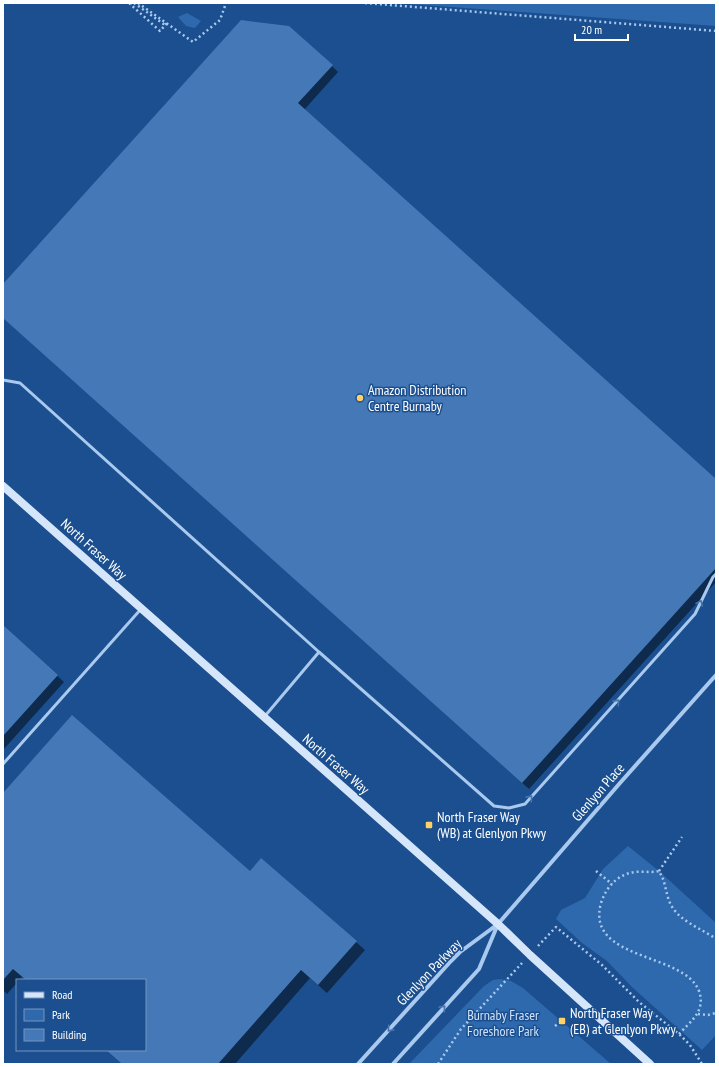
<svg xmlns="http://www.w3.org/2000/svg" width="719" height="1067" font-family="'PT Sans Narrow',sans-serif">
<rect width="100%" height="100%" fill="#1b4f8f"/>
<!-- green -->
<path fill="#2e69ad" d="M396,3h320v23z
M187,13l14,8 -6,7 -9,-2 -8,-9z
M628,846l31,25 57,52v112l-14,15 -70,-63 -25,-26 -25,-18 -26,-24 5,-9 24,-12 18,-29z
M500,979l11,2 12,7 88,76h-202l75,-78 9,-6z"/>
<!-- shadow -->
<path fill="#0007" d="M332,66l6,6 -34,38 412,370v102l-187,207 -526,-472v-32z
M3,627l61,55 -61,68z
M3,795l247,77 106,70 9,8 -38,43 -17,-15 -75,86h-113l-16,-14h39v-70h-119l-4,-3 -3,3h-2v3l-10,11 -4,-4z"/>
<!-- building -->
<path fill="#4478b7" d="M241,20l48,6 44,39 -35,38 418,376v89l-194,215 -519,-465v-34z
M3,625l55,50 -55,61z
M72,715l178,156 11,-13 96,83 -39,44 -17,-15 -83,94h-96l-16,-14h39v-70h-119l-13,-11 -10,11v-187z"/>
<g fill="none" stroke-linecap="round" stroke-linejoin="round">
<!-- path -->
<path stroke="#a9c9ee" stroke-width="2.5" stroke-dasharray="2 3" stroke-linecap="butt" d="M131,3l-1,1 30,27 7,-8
M134,3l31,22
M138,3l55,39 27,-22 6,-17
M365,3l351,28
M596,871l16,13
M659,871l23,-34
M538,946l18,-19 46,38 37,37 40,32 11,11 12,19
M698,1014l10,1 8,-2
M555,1026l7,-5
M679,1034c12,-13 27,-23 20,-43 -15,-39 -114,-30 -98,-88 5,-16 17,-29 34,-31 8,-1 16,1 24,-1 2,4 4,7 5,11 2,7 3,14 6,21 8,18 31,25 46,36
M438,1064l23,-35 61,-66"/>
<!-- lane -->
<path stroke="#a9c9ee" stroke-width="3" d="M3,380l17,3 299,269 -54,64
M319,652l175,154 15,2 16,-4 170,-190 18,-37 3,-3
M3,764l138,-155"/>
<!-- street -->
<path stroke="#a9c9ee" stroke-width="4" d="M358,1064l93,-103 9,-9 38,-28 122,-141 96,-108
M393,1064l86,-95 19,-45"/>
<!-- secondary -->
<path stroke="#d6e6fa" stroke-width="8" d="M3,486l495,438 32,31 120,109"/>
</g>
<!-- one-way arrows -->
<defs><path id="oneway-chevron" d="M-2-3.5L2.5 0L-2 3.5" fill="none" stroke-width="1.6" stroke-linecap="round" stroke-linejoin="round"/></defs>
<g stroke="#4674ac">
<use href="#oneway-chevron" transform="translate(700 603) rotate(-66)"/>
<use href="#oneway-chevron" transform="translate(617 702) rotate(-48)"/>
<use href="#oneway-chevron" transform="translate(530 798) rotate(-48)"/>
<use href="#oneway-chevron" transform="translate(443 1008) rotate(-48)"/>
<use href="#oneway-chevron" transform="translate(390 1029) rotate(132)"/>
</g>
<!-- markers -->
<g fill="#ffd166" stroke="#1b4f8f" stroke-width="1.5">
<circle cx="360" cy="398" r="4"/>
<rect x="425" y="821" width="8" height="8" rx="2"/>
<rect x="558" y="1017" width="8" height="8" rx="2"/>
</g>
<g text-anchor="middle" stroke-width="3" stroke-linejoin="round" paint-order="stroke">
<!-- poi labels -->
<g font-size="14" fill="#fff" stroke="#1b4f8f" text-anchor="start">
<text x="368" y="395">Amazon Distribution<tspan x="368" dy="16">Centre Burnaby</tspan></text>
<text x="437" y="822">North Fraser Way<tspan x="437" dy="16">(WB) at Glenlyon Pkwy</tspan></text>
<text x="570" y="1018">North Fraser Way<tspan x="570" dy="16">(EB) at Glenlyon Pkwy</tspan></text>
</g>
<!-- street labels -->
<g font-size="14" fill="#fff" stroke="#1b4f8f">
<text transform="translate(94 549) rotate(42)" y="5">North Fraser Way</text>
<text transform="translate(336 764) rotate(41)" y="5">North Fraser Way</text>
<text transform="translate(598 792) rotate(-49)" y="5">Glenlyon Place</text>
<text transform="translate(429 972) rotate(-46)" y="5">Glenlyon Parkway</text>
</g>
<!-- park labels -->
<g font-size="14" fill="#cfe3fa" stroke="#1b4f8f">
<text x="503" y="1020">Burnaby Fraser<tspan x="503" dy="16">Foreshore Park</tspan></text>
</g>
</g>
<!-- border -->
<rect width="719" height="1067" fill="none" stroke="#ffffff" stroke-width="8"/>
<!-- legend -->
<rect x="16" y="979" width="130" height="72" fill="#1b4f8f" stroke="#7695bc"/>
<rect x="24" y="992" width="20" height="6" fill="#d6e6fa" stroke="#7695bc"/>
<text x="52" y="999" font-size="12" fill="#ffffff">Road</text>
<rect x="24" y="1009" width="20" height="12" fill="#2e69ad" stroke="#7695bc"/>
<text x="52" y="1019" font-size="12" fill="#ffffff">Park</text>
<rect x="24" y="1029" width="20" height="12" fill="#4478b7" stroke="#7695bc"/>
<text x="52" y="1039" font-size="12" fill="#ffffff">Building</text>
<!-- scale -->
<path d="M575 34v6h53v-6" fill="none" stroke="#ffffff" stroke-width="2"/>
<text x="581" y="34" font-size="12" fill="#ffffff" stroke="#1b4f8f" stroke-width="3" paint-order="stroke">20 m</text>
</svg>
